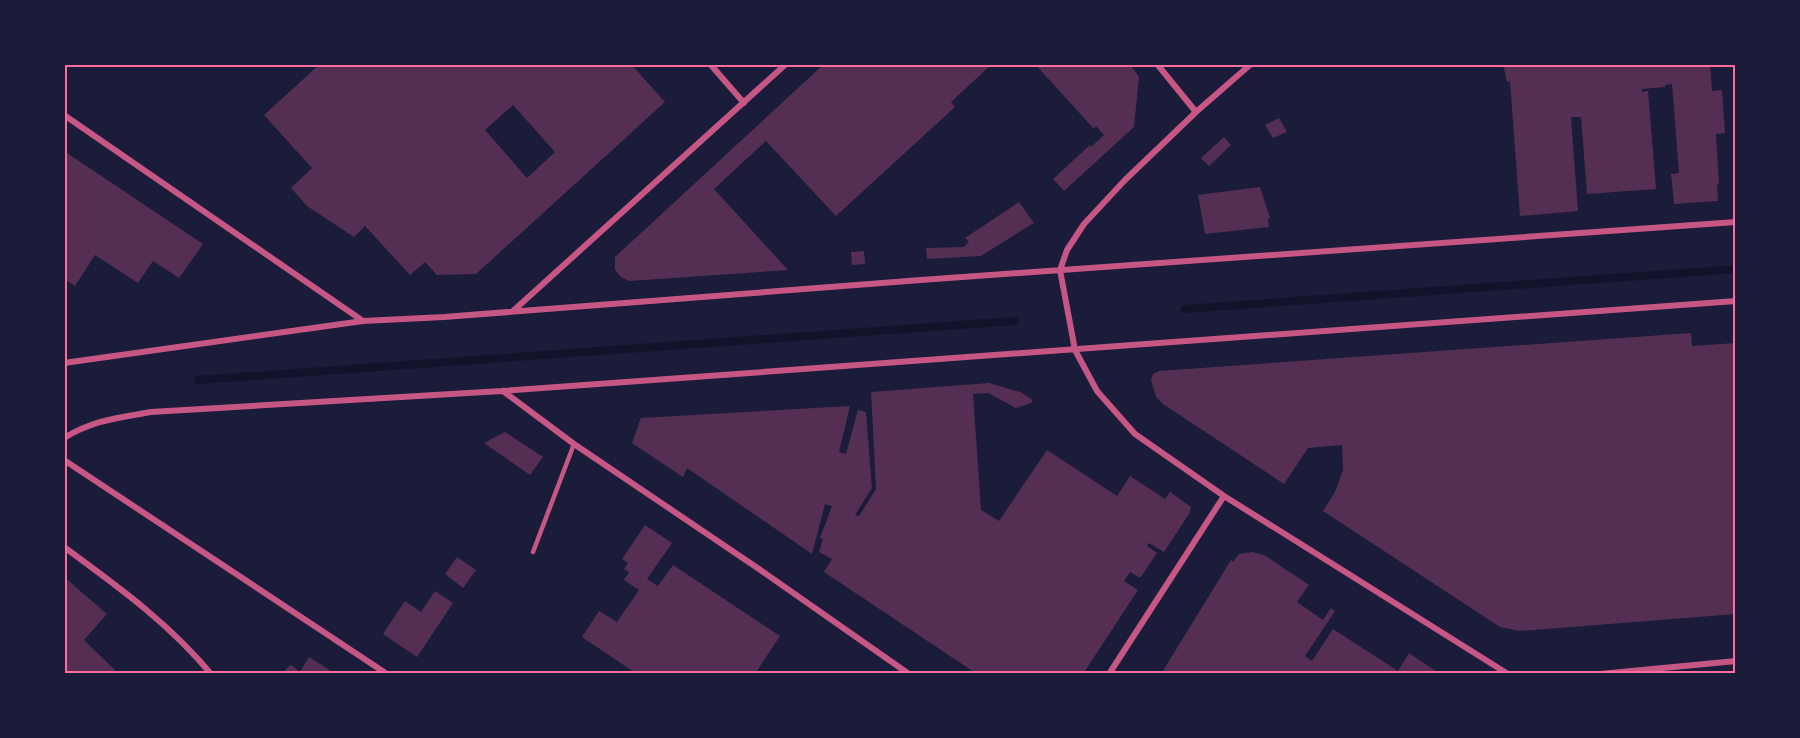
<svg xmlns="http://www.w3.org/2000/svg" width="1800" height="738" font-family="'IBM Plex Sans',sans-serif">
<rect width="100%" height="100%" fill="#1b1b3a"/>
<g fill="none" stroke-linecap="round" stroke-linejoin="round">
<!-- stream -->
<path stroke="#12122b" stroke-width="8" d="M1185,309l551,-40
M198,380l817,-59"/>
</g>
<!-- building -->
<path fill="#542f53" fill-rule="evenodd" d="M320,64h311l34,38 -189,172 -39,1 -12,-13 -15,13 -45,-49 -11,11 -47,-31 -16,-18 21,-20 -48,-53zM513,105l42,47 -28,26 -42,-48z
M824,64h168l-41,38 4,5 -119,109 -70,-75 -52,48 74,81 -159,11 -8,-4 -6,-7v-13z
M1035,64h95l9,13 -5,50 -70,64 -11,-12 37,-34 1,2 13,-12 -8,-9 -2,3z
M1503,64h207l2,27 10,-1 3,43 -9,1 3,50 -2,1 1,16 -44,3 -3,-30 8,-1 -7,-89 -7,1v2l-23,2v3l6,-1 8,98 -69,5 -6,-77h-10l7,94 -58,5 -10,-135 -3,1z
M1279,118l8,14 -14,6 -8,-13z
M1224,137l7,8 -22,21 -8,-8z
M64,151l139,93 -24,34 -26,-17 -15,22 -43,-28 -20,31 -11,-7z
M1260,187l10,31h-2l1,9 -64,7 -7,-39z
M1019,202l15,21 -2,1 -51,32 -54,3 -1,-11 38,-1 5,-5 -4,-4z
M864,251l1,13 -13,1 -1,-13z
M1691,333l1,13 44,-3v271l-216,17 -20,-4 -177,-116 12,-19 8,-22 -1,-25 -34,3 -24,36 -121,-80 -7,-7 -5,-17 2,-6 6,-3z
M989,383l31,9 13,8 -2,3 -15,5 -28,-15 -15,1 8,116 18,11 48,-71 70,46 13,-20 35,23 5,-7 21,15 -2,7 -25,38 -15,-9 -2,3 10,7 -17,25 -10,-6 -6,9 14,9 -55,84h-106l-153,-102 8,-13 -13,-7 4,-13 -3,-1 12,-32 -7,-2 -13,50 -125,-86 -4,9 -51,-34 9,-25 209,-12 -11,46 7,2 12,-44 8,2 6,76 -17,27 4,1 17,-27 -5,-97z
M505,432l38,25 -13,18 -46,-32z
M645,525l27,18 -25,36 11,7 15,-21 107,71 -25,38h-118l-55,-37 17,-26 18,11 22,-32 -15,-10 5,-8 -5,-3 4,-6 -6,-4z
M1252,552l12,3 45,30 -12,17 26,18 8,-12 4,3 -30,45 7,5 21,-32 65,42 11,-18 31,21h-279l70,-114 2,2 6,-8z
M457,557l19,13 -13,18 -18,-14z
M64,577l43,37 -23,26 35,34h-55z
M435,591l18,12 -36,54 -34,-23 22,-33 16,11z
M309,657l22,14 -2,3h-49l11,-9 9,7z"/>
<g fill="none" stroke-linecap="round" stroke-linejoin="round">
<!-- service -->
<path stroke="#c65784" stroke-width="4.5" d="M533,552l41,-108"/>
<!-- minor -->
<path stroke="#c65784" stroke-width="6" d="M710,64l34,39
M1157,64l39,48
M1251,64l-55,48 -71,68 -41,44 -17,26 -7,20 15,80 22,41 38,43 89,62 284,178
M64,115l299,206
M513,311l273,-247
M64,363l299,-42 81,-4 477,-37 815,-58
M503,391l71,53 185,125 150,105
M64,438c29,-18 54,-20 87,-26l351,-21 1234,-90
M64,460l323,214
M64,547c53,39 105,76 147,127
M1109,674l115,-178
M1600,674l136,-13"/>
</g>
<!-- border -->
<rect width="1800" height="738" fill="none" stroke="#1b1b3a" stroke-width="132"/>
<rect x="66" y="66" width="1668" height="606" fill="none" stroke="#ff6b9d" stroke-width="2"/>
</svg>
